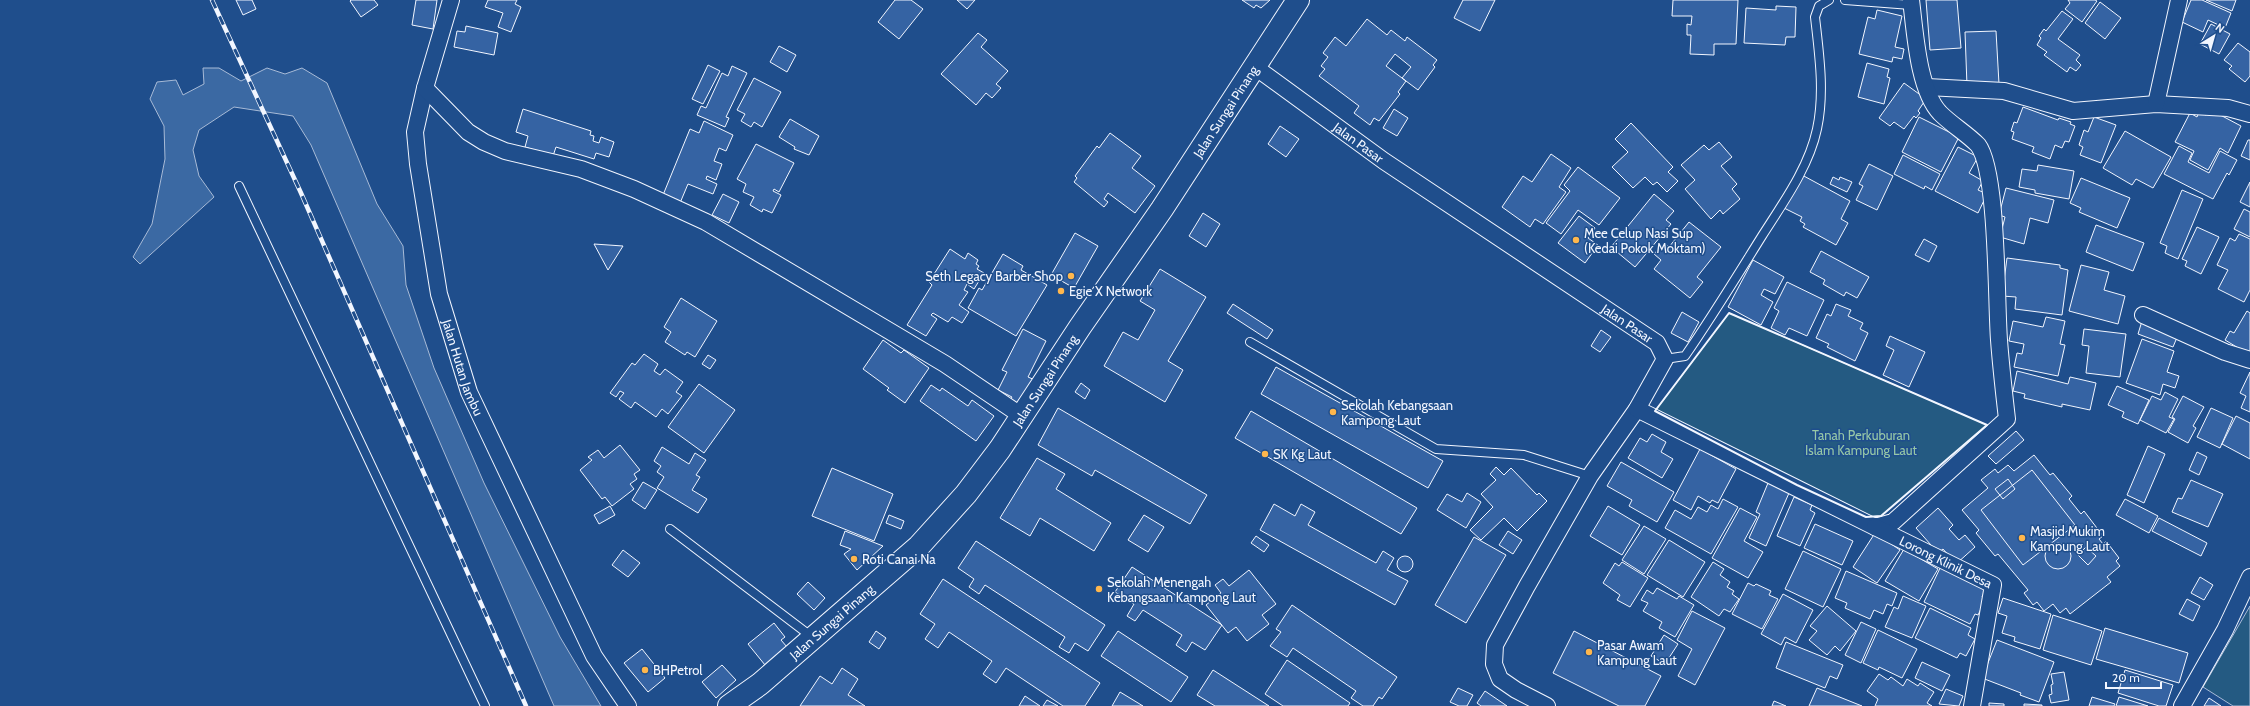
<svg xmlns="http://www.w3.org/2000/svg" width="2250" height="706" font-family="Cabin,sans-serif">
<rect width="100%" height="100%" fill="#1f4e8c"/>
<!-- green -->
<path fill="#245a82" stroke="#a8bbd7" d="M1729,313l258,112 -106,91 -15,1 -211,-106z
M2250,606v100h-17l-30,-19z"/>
<!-- water -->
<path fill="#3b69a3" stroke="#a8bbd7" d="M203,68h16l22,13 26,-13 18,6 17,-6 25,15 50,121 26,42 3,39 28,83 50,115 76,154 41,69h-47l-243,-561 -18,-29 -59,-9 -35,23 -6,20 6,26 15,21 -74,67 -7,-7 19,-33 13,-65 -1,-33 -14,-27 7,-17 19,-2 7,15 21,-11z"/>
<!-- building -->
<path fill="#3563a3" stroke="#f2f6ff" d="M236,0h16l4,9 -13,6z
M351,0h23l4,5 -17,12 -11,-16z
M416,0h21l-4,29 -21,-4z
M488,0h29l-2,4 6,3 -10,25 -13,-5 5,-14 -18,-6z
M895,0h16l12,9 -24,30 -21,-17z
M957,0h18l-8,9z
M1242,0h28l-9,8 -5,-3 -2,3z
M1463,0h32l-15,31 -26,-13z
M1673,0h65l-2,44h-22v11l-24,-1 1,-19h-4v-11l4,1 1,-9h-20z
M1926,0h31l4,48 -31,2z
M2095,0l2,1 -15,21 -17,-13 5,-6 -2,-3z
M2191,0h11l29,13 -6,15 -17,-8 -5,12 -21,-10z
M2206,0h30l-4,11z
M2100,2l21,16 -16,21 -20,-16z
M1776,6l20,1 -1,30h-9l-1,8 -41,-2 2,-35 30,2z
M1877,10l25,6 -7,31 9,2 -2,10 -9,-2 -1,5 -33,-8 9,-37 7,2z
M2062,11l11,8 -15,20 22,16 -4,5 5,5 -5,6 -6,-4 -3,5 -23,-17 3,-3 -10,-7 4,-7 -2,-2 5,-7 2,2z
M1367,19l20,16 4,-5 14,11 2,-4 30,23 -4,5 2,2 -17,23 -16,-12 9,-11 -16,-13 -9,12 20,15 -8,11 2,2 -21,27 -5,-3 -4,7 -16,-12 5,-7 -40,-30 6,-7 -4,-3 7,-9 -5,-4 12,-16 11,9z
M2211,24l19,10 -11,20 -19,-10z
M466,26l32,7 -4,22 -40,-8 3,-16 8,1z
M1996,31l3,53 -32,2 -2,-54z
M978,33l9,7 -6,7 27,24 -12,13 5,4 -9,10 -6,-5 -10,12 -35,-31z
M2238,43l12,9v24l-5,6 -16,-13 3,-3 -8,-6z
M779,46l17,9 -9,17 -17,-10z
M1867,63l22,6 -2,8 3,1 -6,26 -26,-7z
M708,65l12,6 -17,33 -11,-5z
M732,66l15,7 -21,44 3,1 -4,9 -28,-12 4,-9 5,2 16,-35 6,3z
M754,78l27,14 -19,35 -8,-5 -3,5 -10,-6 4,-7 -8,-4z
M1904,83l22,16 -8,12 2,2 -4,5 -2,-2 -10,13 -10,-7 -4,4 -11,-8z
M2023,107l35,13 1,-2 12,4 -1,2 5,2 -6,16 -4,-1 -3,7 -7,-3 -5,14 -18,-7 2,-5 -22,-8 2,-7 -3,-1 3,-9 3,1z
M523,109l68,22 -1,4 4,1 -1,5 6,2 2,-6 13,5 -5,15 -13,-4 -2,6 -38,-12 -3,9 -28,-9 3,-11 -12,-4z
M1394,109l14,9 -11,18 -14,-8z
M2209,109l32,17 -13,27 -8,-5 -12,22 -18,-10 4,-9 -19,-9 15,-29 7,4 2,-5 7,3z
M1919,117l40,20 -18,35 -39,-20z
M2094,117l22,8 -15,38 -21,-8 3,-8 -4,-2 5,-15 4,2z
M790,119l29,17 -10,19 -15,-6 1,-2 -16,-10z
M704,121l29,14 -7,16 -7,-3 -5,13 8,3 -6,16 -9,-4 -1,3 11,5 -4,10 -25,-10 -8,19 -17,-8 27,-66 9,4z
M1631,123l42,44 -5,5 10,9 -11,11 -10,-10 -4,3 -8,-8 -12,11 -21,-21 16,-15 -13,-13z
M1280,126l19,13 -13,18 -18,-13z
M2125,131l46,26 -18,31 -17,-9 -4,6 -29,-17z
M1110,133l31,23 -9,12 23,18 -20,27 -27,-20 -4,6 4,3 -4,5 -30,-25 3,-4 -2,-2 22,-30 2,2z
M2248,140h2v20l-9,-4z
M1719,142l13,15 -11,9 16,18 -5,5 8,10 -17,15 -3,-4 -9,9 -26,-30 10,-9 -14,-15 23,-20 5,5z
M756,144l38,19 -15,29 -5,-3 -1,2 8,4 -9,18 -9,-4 -1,3 -12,-7 4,-8 -11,-5 3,-8 -9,-5z
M2179,146l13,7 -4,9 21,11 11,-22 17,9 -8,15 -2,-2 -14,26 -49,-25z
M1958,147l20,10 -9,16 14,8 -5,9 9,4 -9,19 -43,-22z
M1551,154l20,14 -12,19 7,5 -23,32 -8,-5 -5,8 -28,-20 21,-31 9,6z
M1903,155l37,19 -8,16 -7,-4 -1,3 -30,-15z
M1869,164l24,12 -16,34 -21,-10 7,-14 -4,-2z
M2038,165l36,6 -5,28 -34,-6v-3l-16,-3 3,-18 15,2z
M1578,167l42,31 -21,27 -21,-15 -17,24 -15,-11 24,-32 -6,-6z
M1802,175l48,26 -9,18 7,4 -12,22 -33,-18 2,-3 -5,-3 2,-4 -18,-9z
M1833,177l6,3 1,-3 12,5 -5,10 -17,-8z
M2081,178l49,20 -13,30 -38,-16 2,-4 -11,-5z
M2250,182v25l-10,-5z
M2006,188l48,12 -6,23 -18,-5 -6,26 -24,-7 5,-20 -6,-2z
M2182,190l21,9 -25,60 -13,-6 2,-7 -7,-3z
M723,194l16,8 -10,21 -17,-8z
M1654,194l20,17 -8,9 5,4 -36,43 -24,-20z
M2244,209l6,3v25l-16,-8z
M1203,213l17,11 -14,23 -17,-11z
M1579,216l16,12 -7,10 10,7 -13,18 -27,-20z
M1689,222l32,25 -24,30 6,5 -13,16 -36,-29 7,-9 -7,-6 10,-11 5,4z
M2096,225l48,18 -11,28 -47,-19z
M2197,227l22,10 -18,37 -16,-8 2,-5 -5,-2z
M1075,233l23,13 -24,42 -23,-13z
M2239,234l11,5v51l-6,12 -26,-13 10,-19 -11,-5 13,-27 5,3z
M1924,239l13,7 -8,16 -14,-7z
M594,244l29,2 -15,24z
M950,249l15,10 3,-6 10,7 -2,4 3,2 -2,3 7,4 -10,16 -7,-5 -3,6 4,2 -9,13 10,7 -7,11 -10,-6 -4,5 -15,-9 -2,2 6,4 -11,17 -19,-11 25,-40 -3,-3z
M1821,251l48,26 -12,21 -11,-6 -2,4 -21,-12 2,-4 -15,-8z
M1003,254l20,12 -2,4 26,15 -31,51 -48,-28 11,-20 3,2z
M2007,258l53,7v3l8,2 -6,45 -47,-6 1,-12 -14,-1z
M1753,260l31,17 -9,17 -11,-5 -3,6 12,7 -12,23 -33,-18z
M2081,265l28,7 -5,18 21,6 -7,28 -49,-13z
M1160,269l46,28 -38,64 15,9 -18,32 -61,-36 19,-34 15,8 17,-30 -15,-9z
M1787,282l37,18 -17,36 -18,-8 -4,7 -14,-7 8,-17 -5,-3z
M681,298l36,23 -22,36 -8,-5 -2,3 -20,-13 6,-10 -7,-5z
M1233,304l40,26 -6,9 -40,-26z
M1836,304l15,6 -3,6 15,7 -3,6 8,4 -13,28 -28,-14 2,-3 -13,-6 11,-24 4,2z
M2247,311l3,2v42l-25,-15 5,-9 4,2z
M1682,312l17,10 -11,20 -17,-9z
M2046,317l19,4 -5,23 5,1 -7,31 -44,-9 3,-14 5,1 2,-10 -15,-3 4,-20 30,6z
M2142,321l36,14 -5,12 -35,-13z
M1023,329l23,12 -18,36 7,3 -13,26 -12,-6 2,-3 -14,-7 9,-18 -5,-2z
M2084,329l42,5 -6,43 -34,-4 3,-27 -7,-1z
M1601,330l10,7 -11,15 -9,-6z
M1890,336l35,16 -16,35 -26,-12 11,-25 -8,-4z
M2142,339l32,12 -7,21 12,4 -4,12 -12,-4 -3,11 -34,-12z
M883,340l18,13 3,-3 25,18 -24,35 -18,-13 2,-2 -26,-19z
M644,354l14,10 -4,7 6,4 5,-6 18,13 -7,10 6,4 -14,18 -6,-5 -6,8 -21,-15 -4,6 -12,-9 5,-6 -4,-2 -4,6 -6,-4 22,-30 3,2z
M708,355l8,5 -6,9 -8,-5z
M1276,367l167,94 -15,27 -167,-94z
M2017,371l51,13 2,-7 26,6 -6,27 -28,-6v3l-38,-9 1,-4 -12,-3z
M2250,372v40l-9,-4 5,-12 -6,-3z
M1081,383l9,7 -5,9 -10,-7z
M699,384l36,26 -31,43 -36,-26z
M931,385l9,6 2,-3 26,18 4,-6 22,16 -18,25 -56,-40z
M2117,386l32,14 -11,24 -16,-7 2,-5 -16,-7z
M2165,392l13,7 -9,18 5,2 -8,14 -26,-13 12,-24 9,4z
M2183,396l21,11 -11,19 3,2 -8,15 -20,-11 7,-13 -3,-2z
M1058,408l149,87 -17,29 -95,-54 -3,6 -54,-31z
M2211,408l22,10 -13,30 -23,-11z
M1251,411l166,97 -16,26 -166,-96z
M2236,416l14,7v36l-28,-15z
M2016,431l8,9 -28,24 -8,-8z
M1652,434l14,8 -5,10 12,7 -11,19 -34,-20 12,-20 7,4z
M620,445l20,25 -6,4 3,5 -7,5 4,5 -22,17 -7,-9 -3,2 -22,-29 12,-10 -4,-3 10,-7 6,8z
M2148,446l17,8 -21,49 -17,-8z
M662,447l27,17 6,-11 11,7 -10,15 4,2 -8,13 15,9 -9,14 -41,-25 7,-11 -7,-5 4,-6 -7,-5z
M1700,449l36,20 -18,34 -6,-3 -2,3 -12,-7 -7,14 -18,-10z
M2197,452l10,5 -8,18 -10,-5z
M2034,455l16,20 3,-2 19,23 -3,3 12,15 3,-3 19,25 -4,3 4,5 3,-3 13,17 -3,3 4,5 -13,11 4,5 -41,32 -4,-6 -6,5 -7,-9 -9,7 -7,-9 -4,3 -9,-12 4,-3 -30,-36 -3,2 -19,-23 3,-3 -17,-20 26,-22 -7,-8 14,-11 3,4 10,-8 6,6z
M1037,458l28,16 -9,15 55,34 -17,28 -54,-33 -10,18 -30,-18z
M1621,462l53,30 -17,30 -28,-16 3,-6 -25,-14z
M1496,467l8,8 7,-7 26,27 2,-2 8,8 -30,30 -13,-13 -23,22 -11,-10 23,-23 -12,-13 15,-14 -6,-6z
M832,468l61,26 -19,47 -62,-25z
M2032,470l43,55 -52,40 -42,-55z
M2008,479l7,10 -12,10 -8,-10z
M2191,480l32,14 -15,33 -36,-15 6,-14 4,1z
M643,482l14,8 -12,19 -13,-9z
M1768,483l21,10 -23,53 -17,-8 11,-24 -4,-2z
M1467,493l14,9 -15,26 -29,-18 10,-16 15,8z
M1794,497l18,8 -2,5 5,3 -15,33 -23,-10z
M1723,499l15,8 -27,47 -46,-26 10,-18 16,9 7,-12 9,5 4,-7 7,4z
M2125,499l33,17 -9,17 -33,-18z
M1274,504l21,12 6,-12 14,8 -7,13 68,38 7,-12 11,7 -7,12 21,11 -13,24 -135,-75z
M610,506l5,9 -16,9 -5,-9z
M1608,506l32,19 -18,30 -32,-19z
M1740,508l17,9 -13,24 19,11 -15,26 -36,-20z
M1938,508l15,17 -4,4 10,11 6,-5 10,12 -19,17 -13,-15 -5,4 -22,-25z
M889,515l15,6 -3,8 -15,-6z
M1144,515l20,12 -16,25 -20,-12z
M2159,518l48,25 -6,13 -49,-25z
M1815,524l38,17 -11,24 -38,-17z
M1644,526l22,13 -22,35 -22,-14z
M845,531l38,15 -26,24 -13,-16 7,-5 -11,-4z
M1508,531l14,9 -9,14 -14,-9z
M1875,533l25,17 -23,33 -24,-16z
M1256,536l13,9 -5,7 -13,-9z
M1474,537l32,18 -40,68 -31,-18z
M1669,540l36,22 -22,35 -36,-22z
M976,541l129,84 -17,26 -13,-8 -6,10 -10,-6 6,-10 -80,-52 -6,9 -10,-7 5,-8 -16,-11z
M2045 556a13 13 0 1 1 26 0a13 13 0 1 1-26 0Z
M2086,547l10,9 -8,9 -10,-10z
M1904,549l34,20 -19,32 -34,-20z
M623,550l17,13 -12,14 -16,-12z
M1803,551l38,18 -18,38 -38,-18z
M1397 564a8 8 0 1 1 16 0a8 8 0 1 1-16 0Z
M1622,562l26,16 -18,29 -13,-7 3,-5 -17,-12 12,-20 4,3z
M1713,562l11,7 -4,6 10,7 -3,5 7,4 -2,3 7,5 -9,13 -6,-3 -5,7 -28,-19z
M1941,566l46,22 -5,9 4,2 -8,16 -3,-1 -5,10 -46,-22z
M1132,567l90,58 -17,25 -13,-8 -6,10 -10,-7 6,-10 -39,-25 -8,11 -8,-5 7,-12 -19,-12z
M1249,570l27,34 -14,11 7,9 -22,17 -11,-14 -8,6 -22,-28 15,-12 -6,-8 8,-6 6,7z
M1846,571l51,22 -5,13 -5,-2 -4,10 -9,-4 -4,9 -25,-11 2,-5 -12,-5z
M2200,577l13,8 -9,15 -13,-7z
M943,579l157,104 -15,23h-22l-57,-38 -10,15 -13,-9 9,-13 -43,-29 -11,16 -13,-9 10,-15 -15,-10z
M808,582l17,16 -11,12 -17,-16z
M1748,583l6,3 2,-2 15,7 -2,4 9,4 -16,30 -30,-15z
M1657,588l20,11 2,-3 15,9 -19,32 -16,-9 3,-6 -19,-11 5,-8 -7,-3 6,-10 6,4z
M1783,594l30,16 -17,33 -11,-6 -4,8 -20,-11z
M1903,596l23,10 -14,32 -27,-11 9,-20 4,2z
M2003,598l48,16 -11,35 -26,-8 1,-4 -13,-4 5,-17 -9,-3z
M2187,599l13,7 -7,15 -14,-7z
M1292,605l105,72 -15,22 -3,-2 -6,9h-10l-12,-8 5,-7 -63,-43 -6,9 -17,-11 11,-14 -5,-3z
M1827,606l29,25 -16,20 -5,-5 -8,9 -18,-15 8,-9 -7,-5z
M1930,608l41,20 -3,7 7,4 -9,17 -6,-3 -3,5 -42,-20z
M1692,611l33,17 -30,57 -17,-9 14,-27 -15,-9z
M2053,615l49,16 -11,34 -48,-15z
M1861,622l15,7 -15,34 -16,-8z
M774,623l11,14 -4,3 6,7 -22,18 -17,-21z
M2105,628l83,25 -9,30 -83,-24z
M1878,630l39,19 -15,29 -23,-11 -1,3 -15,-7z
M876,631l10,7 -7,11 -10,-7z
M1118,631l70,46 -17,25 -70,-46z
M1574,631l87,45 -16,30h-26l-66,-33z
M1664,635l14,9 -13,20 -14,-8z
M1997,640l57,22 -15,40 -19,-7 1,-2 -39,-15z
M1786,642l57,23 -6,14 -7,-3 -5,12 -49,-20z
M642,649l23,29 -17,14 -24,-29z
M1287,660l63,43 -2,3h-65l-18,-12z
M1922,662l28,13 -8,16 -27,-13z
M722,665l14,15 -20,18 -14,-16z
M842,668l16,11 -10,16 17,11h-65l20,-30 12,8z
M1213,670l56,36h-54l-18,-11z
M2125,670l48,15 -7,21h-7l-41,-13z
M2064,672l5,28 -18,3 -2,-8 3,-1 -1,-9 2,-1 -2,-10z
M1879,674l9,6 3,-3 12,9 4,-7 11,7 2,-3 14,9 -7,11 5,3h-57l3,-7 -11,-8z
M1458,688l15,7 -6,11h-8l-9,-4z
M1817,688l45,18h-53z
M1946,689l17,7 -4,10 -20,-2z
M1485,691l22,15h-26l-4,-3z
M1120,692l23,14h-31z
M1025,696l15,10h-21z
M2092,697l23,7 -1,2h-25z
M2119,697l29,9h-32z
M2209,698l12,8h-17z
M1047,700l11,6h-15z
M1774,701l12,5h-14z
M1989,703l15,1v2h-15z
M2024,704l18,1v1h-18z"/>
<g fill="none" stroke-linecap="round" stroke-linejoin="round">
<!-- lane casing -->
<g stroke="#f2f6ff" stroke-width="10">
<path id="lane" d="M1845,0l66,5
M239,186l246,520
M1250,342l186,107 88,6 66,21
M1665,359l20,-3c27,-39 52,-80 77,-120 21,-33 47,-69 55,-107 8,-37 2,-76 -2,-112l4,-11 10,-6
M670,529l142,108"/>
</g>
<!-- street casing -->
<g stroke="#f2f6ff" stroke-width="18">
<g id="street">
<path id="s1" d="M451,0l-26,88 -10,44 3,32 21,130 30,98 125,264 34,50"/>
<path id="s2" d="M1255,67l129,94 273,182 8,16 -28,50 -47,67 -63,110 -32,59 -1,19 6,15 16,11 31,16"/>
<path d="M1927,87l77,4 69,20 83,-7 72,4 22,6"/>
<path d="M425,88l43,44 16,10 21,9 76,18 53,20 72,33 239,142 77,52"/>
<path d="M2156,104l23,-104"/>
<path d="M2143,315l82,37 25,8"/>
<path d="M1637,409l238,118 18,-5 114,-103c-3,-26 -6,-52 -8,-79 -3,-39 -1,-169 -21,-195 -12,-12 -26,-20 -38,-32 -22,-23 -25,-82 -29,-113"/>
<path id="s3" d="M1875,527l118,58 -21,121"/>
<path d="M2182,706l43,-76 25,-53"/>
</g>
</g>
<!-- secondary casing -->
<g stroke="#f2f6ff" stroke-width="24">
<g id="secondary">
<path id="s4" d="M729,706l31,-22 159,-138 47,-52 34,-45 80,-122 82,-118 136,-209"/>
</g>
</g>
<!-- lane -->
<use href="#lane" stroke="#1f4e8c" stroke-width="8"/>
<!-- street -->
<use href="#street" stroke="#1f4e8c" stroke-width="16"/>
<!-- secondary -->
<use href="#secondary" stroke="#1f4e8c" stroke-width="22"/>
<!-- rail casing -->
<g stroke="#f2f6ff" stroke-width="4.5">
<path id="rail" d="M212,0l89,193 225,513"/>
</g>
<!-- rail -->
<use href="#rail" stroke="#1f4e8c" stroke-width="3" stroke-dasharray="9" stroke-linecap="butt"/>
<!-- wall -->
<path stroke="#f2f6ff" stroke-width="2" d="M1729,313l258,112 -106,91 -15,1 -69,-32 -142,-74z"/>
</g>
<!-- markers -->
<g fill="#ffb74d" stroke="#1f4e8c" stroke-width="1.5">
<circle cx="1576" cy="240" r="4"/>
<circle cx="1071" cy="276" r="4"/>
<circle cx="1061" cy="291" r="4"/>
<circle cx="1333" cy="412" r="4"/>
<circle cx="1265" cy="454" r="4"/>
<circle cx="2022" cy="538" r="4"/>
<circle cx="854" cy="559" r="4"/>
<circle cx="1099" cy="589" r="4"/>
<circle cx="1589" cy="652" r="4"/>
<circle cx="645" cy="670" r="4"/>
</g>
<g text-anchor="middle" stroke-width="3" stroke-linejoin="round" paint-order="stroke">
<!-- street labels -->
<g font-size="13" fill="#f2f6ff" stroke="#1f4e8c">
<text dy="5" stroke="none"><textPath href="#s4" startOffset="781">Jalan Sungai Pinang</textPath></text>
<text dy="5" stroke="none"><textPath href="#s2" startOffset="128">Jalan Pasar</textPath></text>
<text dy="5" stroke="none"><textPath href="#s2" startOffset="452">Jalan Pasar</textPath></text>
<text dy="5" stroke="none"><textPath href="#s1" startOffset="378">Jalan Hutan Jambu</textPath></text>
<text dy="5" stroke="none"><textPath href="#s4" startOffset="457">Jalan Sungai Pinang</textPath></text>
<text dy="5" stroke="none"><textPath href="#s3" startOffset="79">Lorong Klinik Desa</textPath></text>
<text dy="5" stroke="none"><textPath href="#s4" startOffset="133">Jalan Sungai Pinang</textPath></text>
</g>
<!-- poi labels -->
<g font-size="13" fill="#f2f6ff" stroke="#1f4e8c" text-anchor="start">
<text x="1584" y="238">Mee Celup Nasi Sup<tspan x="1584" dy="15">(Kedai Pokok Moktam)</tspan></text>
<text x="1063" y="281" text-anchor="end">Seth Legacy Barber Shop</text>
<text x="1069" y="296">Egie X Network</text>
<text x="1341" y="410">Sekolah Kebangsaan<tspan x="1341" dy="15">Kampong Laut</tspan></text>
<text x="1273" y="459">SK Kg Laut</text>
<text x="2030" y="536">Masjid Mukim<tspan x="2030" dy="15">Kampung Laut</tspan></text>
<text x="862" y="564">Roti Canai Na</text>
<text x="1107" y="587">Sekolah Menengah<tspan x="1107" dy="15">Kebangsaan Kampong Laut</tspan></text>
<text x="1597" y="650">Pasar Awam<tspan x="1597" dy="15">Kampung Laut</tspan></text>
<text x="653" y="675">BHPetrol</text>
</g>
<!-- park labels -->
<g font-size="13" fill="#97c8a6" stroke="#1f4e8c">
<text x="1861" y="440">Tanah Perkuburan<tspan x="1861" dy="15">Islam Kampung Laut</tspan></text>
</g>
</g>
<!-- north arrow -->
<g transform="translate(2214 36) rotate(37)" stroke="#1f4e8c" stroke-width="3" paint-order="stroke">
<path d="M0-3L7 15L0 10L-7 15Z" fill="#f2f6ff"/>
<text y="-6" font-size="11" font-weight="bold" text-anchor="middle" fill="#f2f6ff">N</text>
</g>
<!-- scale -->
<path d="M2106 682v6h55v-6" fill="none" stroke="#f2f6ff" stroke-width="2"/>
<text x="2112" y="682" font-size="12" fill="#f2f6ff" stroke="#1f4e8c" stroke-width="3" paint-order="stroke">20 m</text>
</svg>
